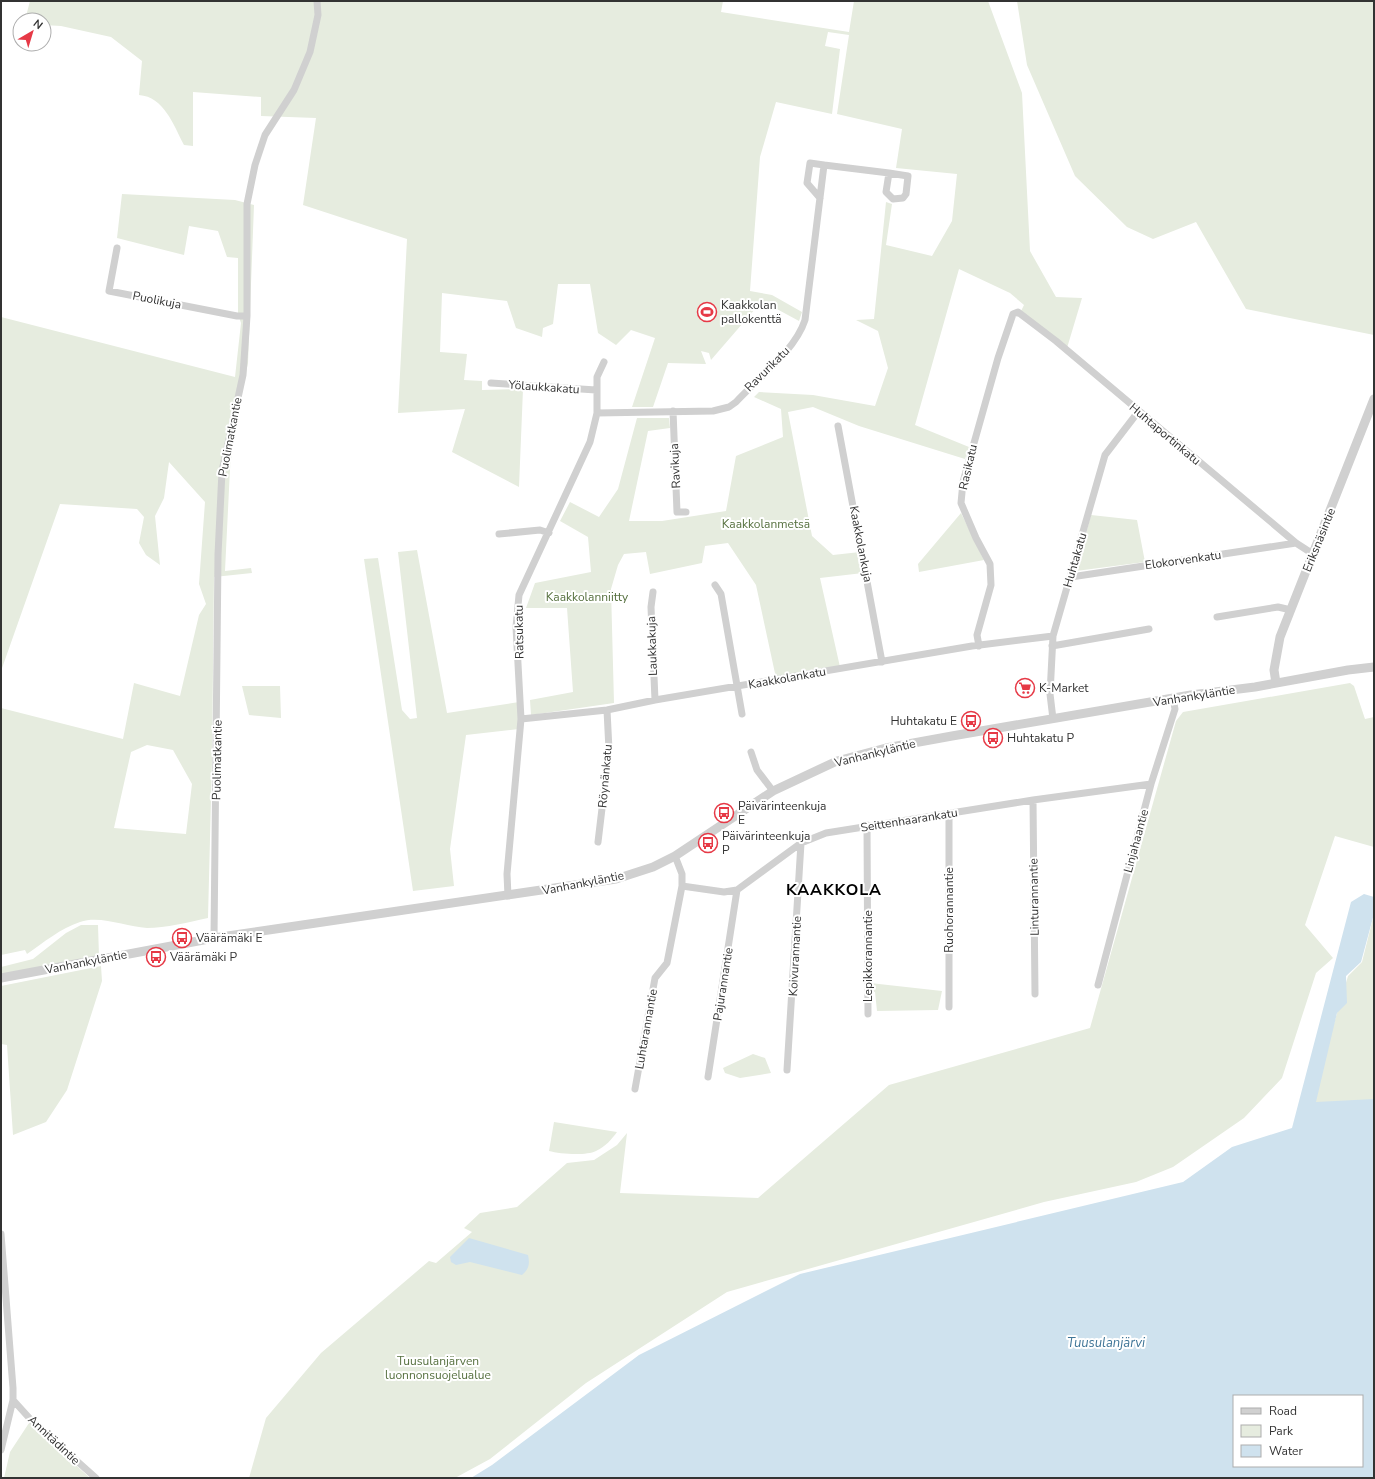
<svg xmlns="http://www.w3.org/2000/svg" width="1375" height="1479" font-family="'Nunito Sans',sans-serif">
<rect width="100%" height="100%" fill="#fff"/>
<!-- green -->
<path fill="#e6ecdf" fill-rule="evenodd" d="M30,1h693l-2,11 128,20 5,-31h134l34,92 8,158 26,46 26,1 -15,50 -46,-37 3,-6 -14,-12 -51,-24 -44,156 54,22 -4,12 -106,-33 -46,-19 -25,5 24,124 21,19 27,-3 3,21 -43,5 20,89 -64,11 -20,-93 -28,-42 -23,3 -3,17 -52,11 -4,-22 -22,2 -6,11 -7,24 3,114 -83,12 -1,-15 43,-8 -6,-84h-41l9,-25 56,-11 -3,-35 -28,-16 10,-19 29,15 19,-28 19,-71h32l1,10 -22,3 -19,90h33l64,-10 10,-55 47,-19 -2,-28 -27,-12 5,-5 54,3 62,11 13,-38 -10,-37 -22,-11 18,-1 12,-117 6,2 -6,41 46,11 20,-35 5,-47 -61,-6 6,-39 -65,-15 12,-79 -21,-3 -3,14 15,3 -8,65 -56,-12 -16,55 -10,134 22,4 30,17 -3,9 -37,-20 -51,59 -2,-7 -8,-2 5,13 -38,-1 -15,44h-21l23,-69 -24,-8 -15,15 -18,-12 -8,-49h-32l-5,40 -10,4 -1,9 -26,-9 -9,-27 -65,-8 -2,59 27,2 -3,26 18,1v9l41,-1 -4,98 -67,-35 13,-43 -67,4 9,-174 -104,-34 13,-87 -55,-2v-19l-68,-5v54l-9,-1c-11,-21 -20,-48 -45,-50l3,-34 -31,-24 -50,-11 -17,-1v-5h-19z
M1017,1h357v334l-128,-26 -50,-87 -43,17 -26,-12 -52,-51 -48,-111z
M122,194l113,6 19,5 -6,158 -13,66 -5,40 -5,102 26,-3 1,5 -38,4 -2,183 -4,158c-18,4 -43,10 -61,10 -21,-1 -46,-13 -67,-6 -19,6 -37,21 -53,32l-2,-4 -24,5v-247l122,31 11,-56 46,13 19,-81 7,-11 -7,-20 6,-82 -36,-40 -5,36 -9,18 5,49 -14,-10 -7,-12 5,-26 -7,-8 -77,-5 -59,167v-354l234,60 6,-54 -3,-9v-56l-11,-1 -9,-26 -29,-5 -5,29 -67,-17zM147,745l26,5 19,34 -6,50 -72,-6 17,-76z
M961,513l23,47 -65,12 -1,-8z
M1091,515l46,5 8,42 -69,9z
M417,550l30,163 72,-11v27l-53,6 -16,114 4,37 -41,5 -49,-332 14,-1 24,152 8,9 7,-1 -19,-166z
M1350,683l4,3 11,33 9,-2v130l-39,-11 -30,89 28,33 -17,15 -34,105 -38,40 -71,49 -37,15 -92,20 -317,90 -141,91 -96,76 -35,19h-206l17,-60 55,-65 108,-92 7,2 36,-31 -8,-4 16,-15 37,-6 50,-44 27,-3 23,-15 10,-12 -7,60 138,5 131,-113 201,-57 86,-307 7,-9z
M242,686h38l1,32 -32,-3z
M1374,914v346l-58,-158 -2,-11 34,-115 14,-14z
M81,925h17l1,31 -98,18v-7l32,-8 33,-26z
M101,966l1,15 -35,109 -21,32 -33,13 -6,-90 -6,-1v-58z
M870,983l72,8 -4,19 -61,1 -2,-19 -5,-1z
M753,1054l12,4 6,15 -31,5 -15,-5 -2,-5z
M554,1122l63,10c-5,7 -12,15 -21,19 -10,5 -36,3 -47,0z
M29,1423l61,55h-86l6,-26z"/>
<!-- water -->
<path fill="#cfe2ee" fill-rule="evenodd" d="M1364,894l10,3v17l-13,48 -15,14 1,27 -10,10 -21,89 58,-3v379h-903l21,-13 147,-110 161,-81 383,-92 49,-35 60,-19 59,-226zM1234,1396h128v70h-128z
M469,1238l59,17c2,9 1,14 -6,20l-52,-13 -14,3 -5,-3 -1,-5z"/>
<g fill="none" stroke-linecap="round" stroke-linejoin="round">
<!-- minor -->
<path stroke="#d0d0d0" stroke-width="7" d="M820,198l-13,-15 3,-20 14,2
M117,248l-8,43 128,25h10
M491,383l105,7
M673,411l4,101h9
M597,413l116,-2 16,-4 7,-5c22,-24 59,-51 69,-82l19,-155 65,8 -3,19 7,7 10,-1 3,-4 2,-18 -19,-3
M838,426l44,236
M499,534l41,-4 9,3
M1071,577l225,-34
M715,585l6,9 21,120
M653,592l-2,15 4,93
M1217,617l61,-10 13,3
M979,646l-2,-11 14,-50 -1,-21 -14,-26 -15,-35 2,-21 35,-124 15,-44 5,-2 38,29 240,202 17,11
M1052,646l97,-17
M521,719l86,-9 48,-10 317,-54 81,-10
M1053,719l-3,-25 3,-58 52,-181 33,-43
M751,752l6,18 16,21
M1033,800l2,194
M867,825l1,189
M598,842l11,-92 -2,-40
M682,886l42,6 13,-2 64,-47 25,-10 207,-33 118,-16
M508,896l-1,-22 14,-155 -5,-92 3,-32 71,-153 7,-29v-36l7,-15
M214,938l4,-383 4,-84 21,-96 4,-59v-112l8,-39 10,-30 29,-45 16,-38 8,-37 -1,-14
M1098,985l53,-201 24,-75 -2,-10
M949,1007v-193
M787,1070l14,-227
M708,1077l29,-187
M635,1089l20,-111 12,-15 15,-77v-12l-7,-18
M1,1234l12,154v12l-12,50
M13,1400l19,21 64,57"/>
<!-- tertiary -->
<path stroke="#d0d0d0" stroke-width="9" d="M1276,683l-2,-13 6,-33 94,-238
M1,978l213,-40 402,-59 37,-12 22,-11 98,-65 64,-30 49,-13 66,-12 239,-41 64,-8 93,-17 26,-3"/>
</g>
<!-- icons -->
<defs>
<g id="stadium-ring" transform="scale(1)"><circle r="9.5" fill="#fff" stroke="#e63946" stroke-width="1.5"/><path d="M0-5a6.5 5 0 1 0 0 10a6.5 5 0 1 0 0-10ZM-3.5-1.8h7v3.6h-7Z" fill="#e63946"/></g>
<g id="supermarket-ring" transform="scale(1)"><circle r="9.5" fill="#fff" stroke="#e63946" stroke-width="1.5"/><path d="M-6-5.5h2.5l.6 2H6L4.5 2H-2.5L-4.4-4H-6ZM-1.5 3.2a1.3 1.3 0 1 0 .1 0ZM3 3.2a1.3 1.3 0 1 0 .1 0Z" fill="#e63946"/></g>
<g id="bus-ring" transform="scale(1)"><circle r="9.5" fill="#fff" stroke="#e63946" stroke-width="1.5"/><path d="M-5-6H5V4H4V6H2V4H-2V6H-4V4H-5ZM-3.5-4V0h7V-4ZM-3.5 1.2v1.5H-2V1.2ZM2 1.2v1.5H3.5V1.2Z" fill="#e63946"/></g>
</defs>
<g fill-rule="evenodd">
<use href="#stadium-ring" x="707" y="312"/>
<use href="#supermarket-ring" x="1025" y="688"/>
<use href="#bus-ring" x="971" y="721"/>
<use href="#bus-ring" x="993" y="738"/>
<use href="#bus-ring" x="724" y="813"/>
<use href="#bus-ring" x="708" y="843"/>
<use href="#bus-ring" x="182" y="938"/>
<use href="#bus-ring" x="156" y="957"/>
</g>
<g text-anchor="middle" stroke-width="4" stroke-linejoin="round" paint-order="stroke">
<!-- street labels -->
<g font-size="12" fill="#333" stroke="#fff">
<text transform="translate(157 300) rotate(11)" y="4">Puolikuja</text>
<text transform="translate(767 369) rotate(-45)" y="4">Ravurikatu</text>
<text transform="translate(544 387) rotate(4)" y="4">Yölaukkakatu</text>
<text transform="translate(1165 434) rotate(40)" y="4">Huhtaportinkatu</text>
<text transform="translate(230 437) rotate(-79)" y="4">Puolimatkantie</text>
<text transform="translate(675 466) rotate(-93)" y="4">Ravikuja</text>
<text transform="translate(968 467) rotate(-77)" y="4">Rasikatu</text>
<text transform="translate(1319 540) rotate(-68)" y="4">Eriksnäsintie</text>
<text transform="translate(861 544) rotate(79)" y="4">Kaakkolankuja</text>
<text transform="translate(1075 560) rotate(-74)" y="4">Huhtakatu</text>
<text transform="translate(1183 560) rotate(-8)" y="4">Elokorvenkatu</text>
<text transform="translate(519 632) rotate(-91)" y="4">Ratsukatu</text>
<text transform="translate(652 646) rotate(-92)" y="4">Laukkakuja</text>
<text transform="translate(787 678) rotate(-10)" y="4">Kaakkolankatu</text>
<text transform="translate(1194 696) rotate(-9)" y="4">Vanhankyläntie</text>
<text transform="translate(875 753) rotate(-14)" y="4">Vanhankyläntie</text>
<text transform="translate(217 760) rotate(-89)" y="4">Puolimatkantie</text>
<text transform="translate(605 776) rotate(-85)" y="4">Röynänkatu</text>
<text transform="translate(909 820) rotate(-9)" y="4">Seittenhaarankatu</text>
<text transform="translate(1136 841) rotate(-75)" y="4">Linjahaantie</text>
<text transform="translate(583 883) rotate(-11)" y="4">Vanhankyläntie</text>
<text transform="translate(1034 897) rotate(-91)" y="4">Linturannantie</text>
<text transform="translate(949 910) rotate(-90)" y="4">Ruohorannantie</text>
<text transform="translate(795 956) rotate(-87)" y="4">Koivurannantie</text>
<text transform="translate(868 956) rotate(-90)" y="4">Lepikkorannantie</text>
<text transform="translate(86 962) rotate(-11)" y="4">Vanhankyläntie</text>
<text transform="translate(723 984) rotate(-81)" y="4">Pajurannantie</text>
<text transform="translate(646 1029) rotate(-80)" y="4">Luhtarannantie</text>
<text transform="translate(54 1440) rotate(43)" y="4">Annitädintie</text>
</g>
<!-- poi labels -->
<g font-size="12" fill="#333" stroke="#fff" text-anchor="start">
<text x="721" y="309">Kaakkolan<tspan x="721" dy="14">pallokenttä</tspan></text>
<text x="1039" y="692">K-Market</text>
<text x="957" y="725" text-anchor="end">Huhtakatu E</text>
<text x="1007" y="742">Huhtakatu P</text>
<text x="738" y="810">Päivärinteenkuja<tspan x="738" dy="14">E</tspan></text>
<text x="722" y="840">Päivärinteenkuja<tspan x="722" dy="14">P</tspan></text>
<text x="196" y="942">Väärämäki E</text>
<text x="170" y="961">Väärämäki P</text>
</g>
<!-- park labels -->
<g font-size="12" fill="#56703f" stroke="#fff">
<text x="766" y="528">Kaakkolanmetsä</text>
<text x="587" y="601">Kaakkolanniitty</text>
<text x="438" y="1365">Tuusulanjärven<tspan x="438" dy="14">luonnonsuojelualue</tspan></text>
</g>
<!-- water labels -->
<g font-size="13" font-style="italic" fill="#3f7597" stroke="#fff">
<text x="1106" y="1347">Tuusulanjärvi</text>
</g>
<!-- district labels -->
<g font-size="16" font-weight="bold" letter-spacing="1" fill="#000" stroke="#fff">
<text x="834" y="895">KAAKKOLA</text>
</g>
</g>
<!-- border -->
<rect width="1375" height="1479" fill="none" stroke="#333333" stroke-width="4"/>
<!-- legend -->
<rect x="1233" y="1395" width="130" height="72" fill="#ffffff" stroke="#adadad"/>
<rect x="1241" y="1408" width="20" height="6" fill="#d0d0d0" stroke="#adadad"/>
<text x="1269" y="1415" font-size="12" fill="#333333">Road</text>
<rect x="1241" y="1425" width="20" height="12" fill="#e6ecdf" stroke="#adadad"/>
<text x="1269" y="1435" font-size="12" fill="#333333">Park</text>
<rect x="1241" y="1445" width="20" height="12" fill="#cfe2ee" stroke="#adadad"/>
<text x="1269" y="1455" font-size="12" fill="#333333">Water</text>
<!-- north arrow -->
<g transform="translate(32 32) rotate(38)"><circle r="19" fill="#ffffff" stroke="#adadad"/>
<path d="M0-3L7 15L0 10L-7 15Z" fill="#e63946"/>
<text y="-6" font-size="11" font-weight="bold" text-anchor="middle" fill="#333333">N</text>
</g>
</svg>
